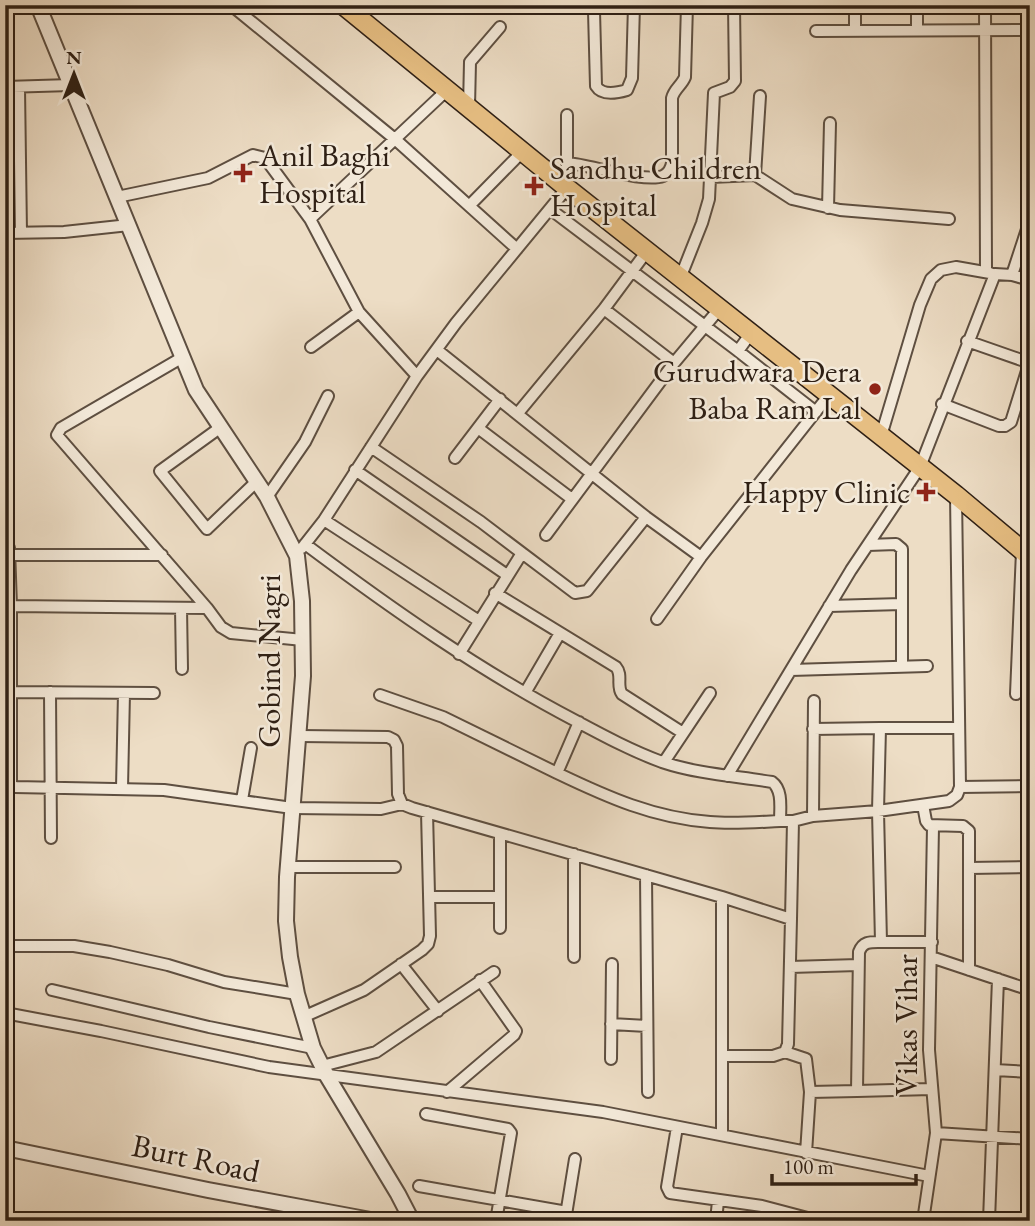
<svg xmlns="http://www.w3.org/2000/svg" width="1035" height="1226" font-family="'EB Garamond',serif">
<rect width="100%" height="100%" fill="#edddc5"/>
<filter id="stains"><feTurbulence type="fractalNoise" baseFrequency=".00286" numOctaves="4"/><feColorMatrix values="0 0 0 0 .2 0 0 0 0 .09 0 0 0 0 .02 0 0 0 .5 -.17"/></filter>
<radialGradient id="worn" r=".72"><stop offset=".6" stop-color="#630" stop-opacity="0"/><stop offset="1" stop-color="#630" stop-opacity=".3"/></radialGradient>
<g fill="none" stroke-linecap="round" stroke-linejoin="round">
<!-- minor casing -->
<g stroke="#5e4f41" stroke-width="14">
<path id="minor" d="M231,5l165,135 121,109
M855,5v25
M917,5v25
M985,5l1,267
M594,11l2,75c6,10 21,7 31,4l5,-12 2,-73
M816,31l214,-1
M5,87l66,-2
M19,88l2,145
M469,107l1,-45 30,-35
M568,163c22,2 77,20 95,13 6,-3 8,-7 9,-13v-65c2,-9 10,-13 13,-21l2,-72
M755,175l5,-79
M711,177l44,-2 37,24 48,11 109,9
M117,197l91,-19 45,-23 12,3 45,61 49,93 58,64
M470,205l52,-53
M828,208l2,-85
M550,209l188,142 13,-18
M310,219l137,-129
M5,233l59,-1 65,-7
M1012,275l18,5
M681,276l21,-53 7,-24 5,-106 16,-6 5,-6 -1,-76
M604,309l70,54
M967,341l63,22
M311,347l48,-35
M437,350l209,167 55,40
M738,351l78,61
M183,357l-122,71 -4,7 150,173
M942,404l57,22h6l6,-4 19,-61
M518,413l86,-104 43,-58
M221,427l-61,44 47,58 50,-48
M478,428l94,71
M881,436l39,-131 11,-26 10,-9 15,-3 34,6
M371,447l110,75 94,71 12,-2 59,-74
M455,458l45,-59
M355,470l152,105
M956,495l4,292
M267,497l38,-55 23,-46
M324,520l155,101
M546,535l128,-172 46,-55
M5,544l4,4 2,58 196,2 14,19 10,6 72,7
M305,544c87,65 175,127 271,177 28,15 56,30 86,41 36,12 73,14 110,20 11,8 8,26 8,39h13
M868,545l28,-1 6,5v118
M302,548l22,-28 93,-144 39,-53 111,-135v-73
M9,555h153
M495,593l121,74c7,8 0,19 6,27l61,39
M11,606v179l4,2 149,3 128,18 89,1 21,-5
M829,606l73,-2
M181,608l1,61
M657,619l44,-62 128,-162
M459,654l63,-101
M791,670l136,-4
M10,692l144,1
M50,692l1,146
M525,693l35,-60
M1016,694l6,-143
M380,695l63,22 114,56
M579,722l-22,51c50,24 97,45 153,49 23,2 47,0 70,-1
M813,729l67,-1
M300,736l88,1 6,3 3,6 1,48 4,10 10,4 310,89 69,22 -3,125 -3,8 -12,4h-51
M664,762l46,-69
M727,776l124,-206 69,-103 75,-193 17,1 18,-55
M122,788l2,-95
M242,800l9,-52
M923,805l3,16 3,4 34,1 6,5v139
M813,816l1,-115
M287,867h108
M969,868l61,-1
M646,875l2,217
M430,897h70
M791,919l2,-98 20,-5 65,-5 71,-10 8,-6 3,-8 70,-1
M500,928v-93
M881,942c-10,0 -18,-1 -22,10l-2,139 74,-2
M932,942h-51l-3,-131 2,-83h79
M5,946h69l36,6 58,13 56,17 73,12
M574,957v-103
M931,957l99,33
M401,964l37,47
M790,967l68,-2
M52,990l157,37 104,21
M5,1013l96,18 168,36 334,45 326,64
M303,1017l61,-27 58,-40 6,-6 2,-8 -3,-124
M611,1024l36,2
M785,1052l21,7 4,33
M611,1059l1,-95
M322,1066l54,-14 118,-80
M995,1070l35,2
M447,1092l67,-57 2,-4 -36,-51
M426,1114l82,15 3,4 -15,88
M677,1127l-10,60 3,6 92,13 57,15
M936,1133l94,6
M722,1134v-237
M806,1153l4,-61 47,-1
M419,1186l148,26
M565,1221l10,-62
M716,1221l2,-20
M923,1221l13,-88 -7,-83 4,-223
M989,1221l9,-242"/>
</g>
<!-- tertiary casing -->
<g stroke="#5e4f41" stroke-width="18">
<path id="tertiary" d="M38,5l158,385 71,107 30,59 5,45 1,75 -16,201 -1,44 4,36 7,37 16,54 14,28 71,118 14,27
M5,1148l203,42 168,31"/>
</g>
<!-- primary casing -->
<g stroke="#2f2015" stroke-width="21">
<path id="primary" d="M343,5l224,183 389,307 74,62"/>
</g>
<!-- minor -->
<use href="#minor" stroke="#f3e9d9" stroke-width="10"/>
<!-- tertiary -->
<use href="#tertiary" stroke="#f3e9d9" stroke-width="14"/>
<!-- primary -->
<use href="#primary" stroke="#e6be82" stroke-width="18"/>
</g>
<!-- markers -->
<g fill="#8f2418" stroke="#f3e9d9" stroke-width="2.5">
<path d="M239.5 162.5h7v7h7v7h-7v7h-7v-7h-7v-7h7z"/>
<path d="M530.5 175.5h7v7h7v7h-7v7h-7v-7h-7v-7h7z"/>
<circle cx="875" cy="389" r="7"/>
<path d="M922.5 481.5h7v7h7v7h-7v7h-7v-7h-7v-7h7z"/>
</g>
<g text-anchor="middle" stroke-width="5" stroke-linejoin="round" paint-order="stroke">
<!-- poi labels -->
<g font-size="32" fill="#2f2015" stroke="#f3e9d9" text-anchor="start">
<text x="259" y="166">Anil Baghi<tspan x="259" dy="37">Hospital</tspan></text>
<text x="550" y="179">Sandhu Children<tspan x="550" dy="37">Hospital</tspan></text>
<text x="861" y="382" text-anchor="end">Gurudwara Dera<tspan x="861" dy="37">Baba Ram Lal</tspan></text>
<text x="910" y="503" text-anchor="end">Happy Clinic</text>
</g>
<!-- street labels -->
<g font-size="32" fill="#2f2015" stroke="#f3e9d9">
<text transform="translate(269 661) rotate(-90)" y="11">Gobind Nagri</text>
<text transform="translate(906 1025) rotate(-90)" y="11">Vikas Vihar</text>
<text transform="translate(196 1158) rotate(12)" y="11">Burt Road</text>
</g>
</g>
<!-- margin -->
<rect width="1035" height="1226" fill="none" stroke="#edddc5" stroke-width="28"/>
<rect x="7" y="7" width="1021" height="1212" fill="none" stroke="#2f2015" stroke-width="3.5"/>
<rect x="14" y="14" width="1007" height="1198" fill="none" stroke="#2f2015" stroke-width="2"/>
<!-- north arrow -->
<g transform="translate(74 74)" stroke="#f3e9d9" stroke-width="5" paint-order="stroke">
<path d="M0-5L12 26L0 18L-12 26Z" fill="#2f2015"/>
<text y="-10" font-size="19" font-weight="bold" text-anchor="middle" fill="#2f2015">N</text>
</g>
<!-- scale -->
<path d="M772 1174v10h144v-10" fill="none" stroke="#2f2015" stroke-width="3.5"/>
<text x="783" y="1174" font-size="21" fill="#2f2015" stroke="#f3e9d9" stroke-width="5" paint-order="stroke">100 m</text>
<rect width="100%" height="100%" filter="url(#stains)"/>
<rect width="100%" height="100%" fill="url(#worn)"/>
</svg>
